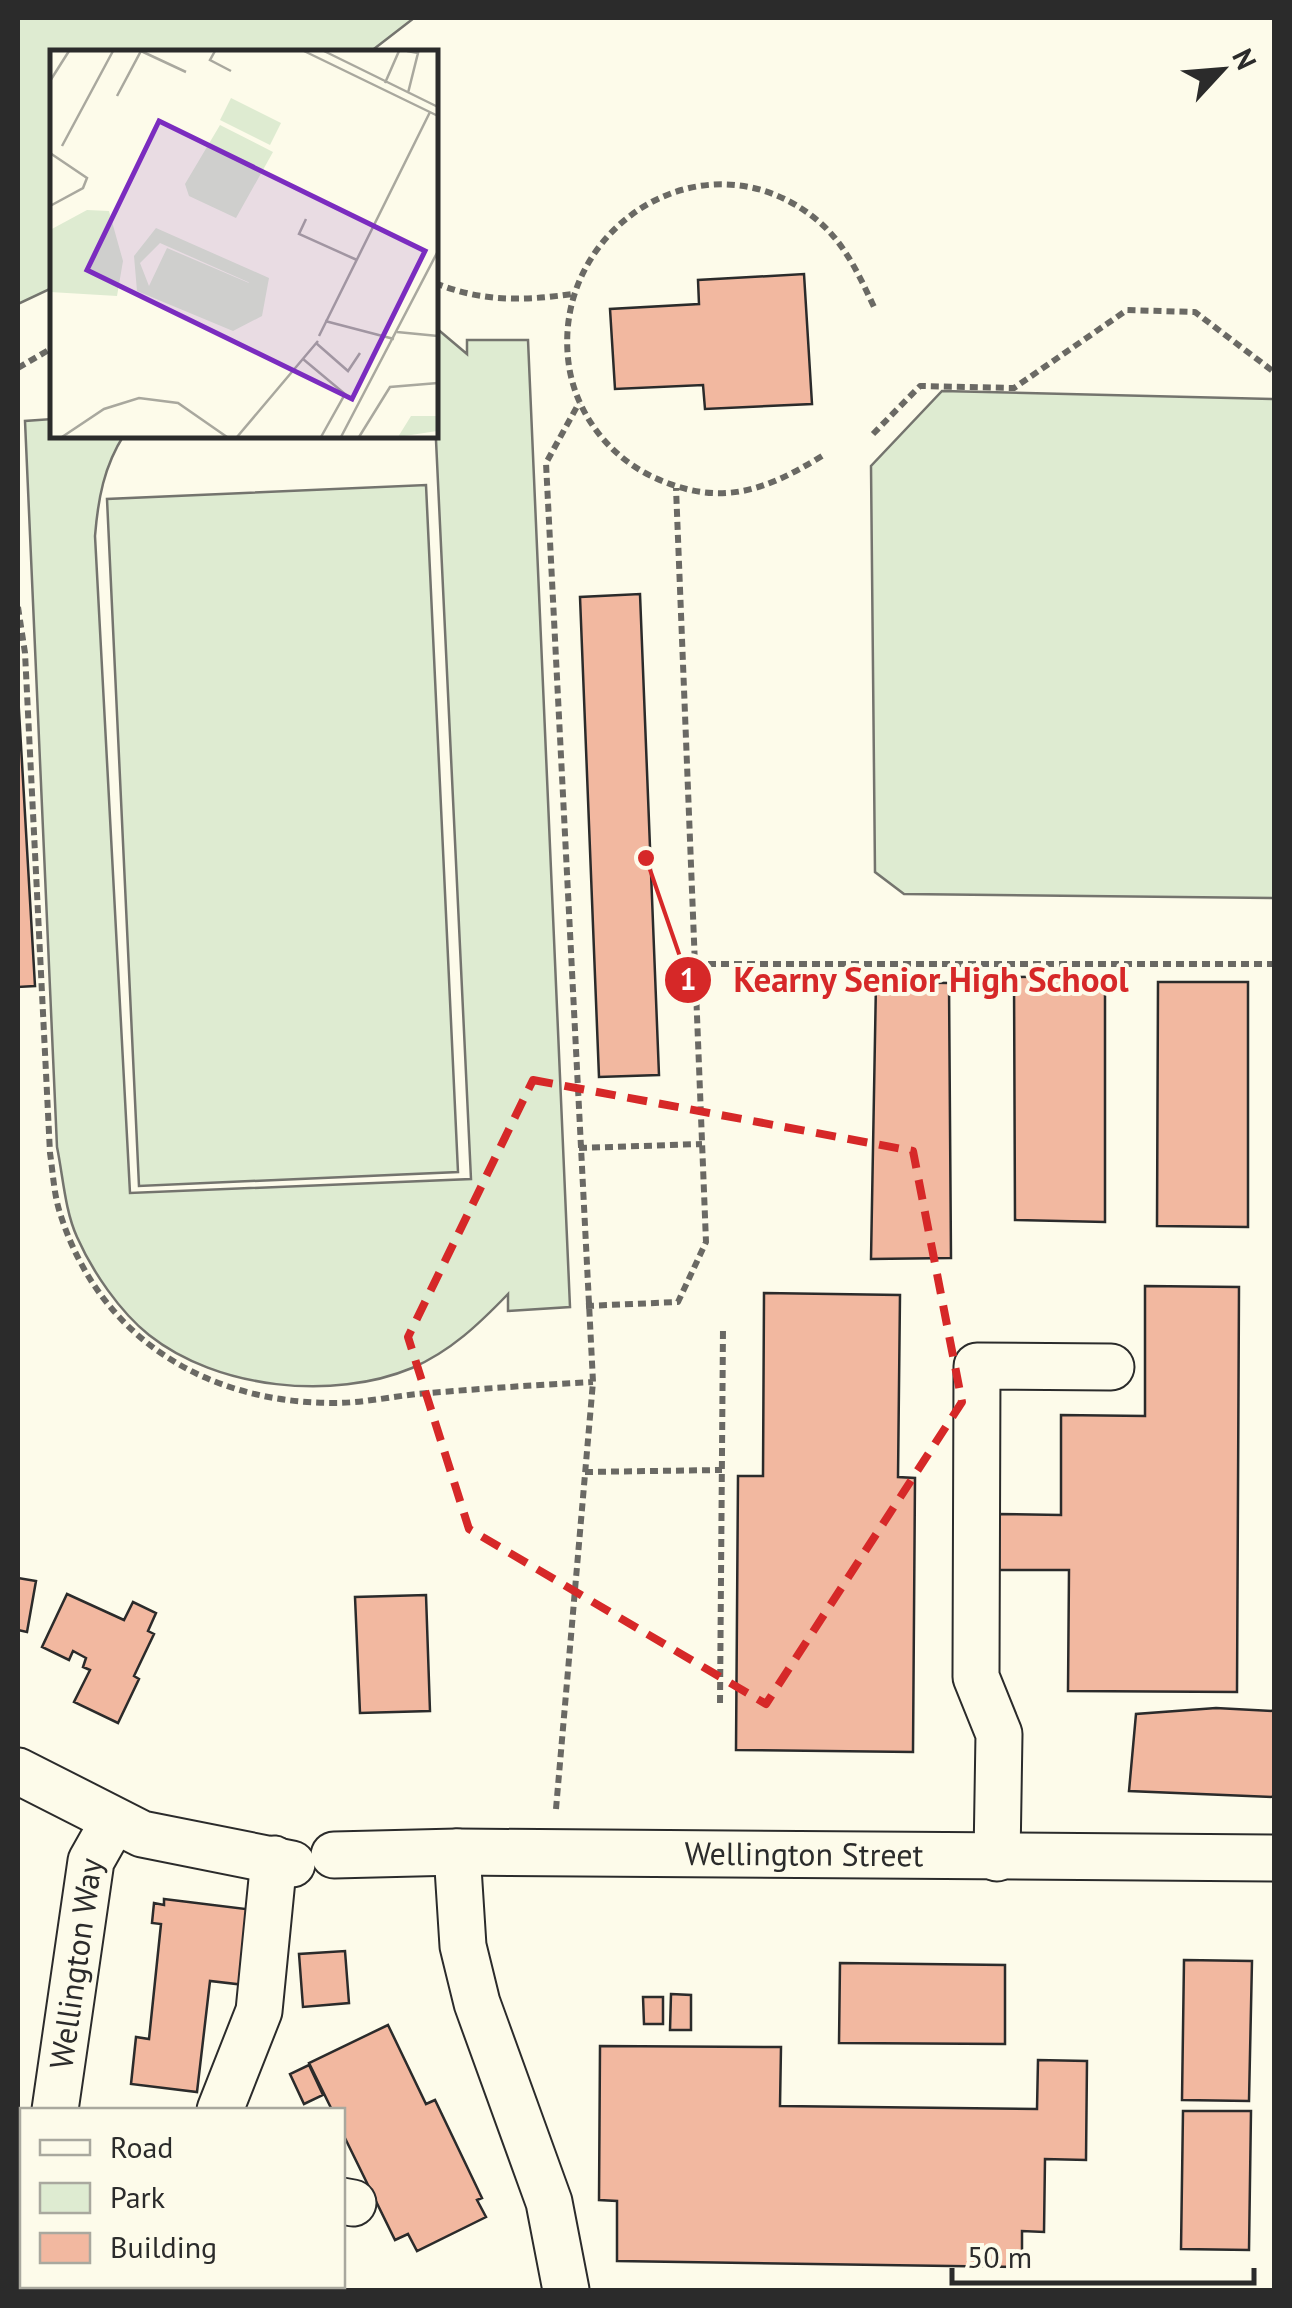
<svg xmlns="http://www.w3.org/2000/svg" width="1292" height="2308" font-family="'PT Sans',sans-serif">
<rect width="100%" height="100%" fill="#fdfbea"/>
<!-- green -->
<path fill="#deebd1" stroke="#74746e" stroke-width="2.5" d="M18,18h396l-44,34h-318v236l-34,16z
M435,327l32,27v-14h61l42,967 -62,4v-17c-29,30 -57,57 -96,74 -79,33 -195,21 -263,-33 -29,-23 -57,-64 -72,-98 -12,-26 -14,-61 -20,-90l-32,-726 27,-2v16h72c-20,31 -26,64 -29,101l35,657 341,-14 -36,-760z
M942,391l332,8v499l-370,-4 -29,-22 -4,-406z
M426,485l32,687 -319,14 -32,-687z"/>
<!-- building -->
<path fill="#f2b8a0" stroke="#2b2b2b" stroke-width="2.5" d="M804,274l8,130 -107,5 -2,-24 -88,4 -5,-80 89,-5 -1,-24z
M640,594l19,481 -60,2 -19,-480z
M18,694l17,292 -17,1z
M1105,976v246l-90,-2 -1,-243z
M876,982l73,1 2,275 -80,1z
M1158,982h90v245l-91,-1z
M1145,1286l94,1 -2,405 -169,-1 1,-121h-70v-56l62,1v-100l84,1z
M764,1293l136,2 -2,182 17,1 -2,274 -177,-2 2,-274h25z
M18,1578l18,3 -9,51 -9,-2z
M67,1594l57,26 9,-18 23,11 -8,18 6,3 -20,42 5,3 -21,44 -44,-21 16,-32 -7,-3 3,-9 -13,-7 -4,9 -27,-13z
M426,1595l4,116 -70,2 -5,-116z
M1216,1708l58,3v86l-145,-6 7,-77z
M164,1899l90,11 -9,75 -35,-4 -13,111 -66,-8 5,-47 13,2 12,-115 -9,-1 2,-20 10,2z
M345,1951l4,52 -46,4 -4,-53z
M1184,1960l68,1 -3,140 -67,-1z
M840,1963l165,2v79l-166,-1z
M671,1994l20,1v35h-21z
M643,1997h20v27h-19z
M388,2025l38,79 9,-4 47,98 -5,2 9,17 -69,34 -9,-17 -13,6 -53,-108v-22h-10l-23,-47z
M600,2046l181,1 -1,59 257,3 1,-49 49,1 -1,99 -41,-1 -1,73 -22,-1v36l-405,-6v-60l-18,-1z
M309,2065l14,30 -19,9 -14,-30z
M1183,2111h68l-2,139 -68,-1z"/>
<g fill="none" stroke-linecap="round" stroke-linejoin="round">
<!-- minor casing -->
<g stroke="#2b2b2b" stroke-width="49">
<g id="minor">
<path d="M18,1771l124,63 150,30"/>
<path d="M457,1852l6,94 14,57 72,199 17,88"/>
<path id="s1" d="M334,1855l123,-3 817,6"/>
<path d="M997,1858l2,-124 -23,-57 1,-311 134,1"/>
<path id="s2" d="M55,2110l36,-249 22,-39"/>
<path d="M220,2110l39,-99 15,-152"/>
<path d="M342,2201l11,2"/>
<path d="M18,2233l4,-4"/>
</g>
</g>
<!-- path -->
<path stroke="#6a6964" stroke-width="6" stroke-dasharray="8 5" stroke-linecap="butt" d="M435,283c47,19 88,18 137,11
M18,368l34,-20
M873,434l47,-48 94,2 113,-78 68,2 79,60
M822,456c-59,36 -104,52 -171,20 -41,-20 -72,-59 -81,-104 -26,-140 133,-246 247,-152 28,23 43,57 58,89
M18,607l7,46 25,500c3,20 4,42 10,60 39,125 146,190 274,190 27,0 56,-6 83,-9 59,-5 117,-9 176,-12
M695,964h579
M579,1148l123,-4
M586,1306l92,-4 28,-60 -30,-754
M585,1472l137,-2
M720,1703l3,-375
M556,1809l37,-427 -47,-919 33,-60"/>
<!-- minor -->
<use href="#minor" stroke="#fdfbea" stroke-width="45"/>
</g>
<!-- marked area -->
<path fill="none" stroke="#d62828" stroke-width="8" stroke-dasharray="20 12" stroke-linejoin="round" d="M533,1080l380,71 49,251 -196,302 -297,-175 -61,-192z"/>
<g text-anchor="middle" stroke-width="8" stroke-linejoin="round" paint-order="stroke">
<!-- street labels -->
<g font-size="32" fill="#2b2b2b" stroke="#fdfbea">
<text dy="11" stroke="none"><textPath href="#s1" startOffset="470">Wellington Street</textPath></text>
<text dy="11" stroke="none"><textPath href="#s2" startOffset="148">Wellington Way</textPath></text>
</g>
</g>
<!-- overview -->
<g transform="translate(50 50)">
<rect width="388" height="388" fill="#fdfbea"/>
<path d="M181,48l50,25 -11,22 -50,-25zM170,75l53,27 -37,66 -47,-22 -4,-12zM37,160l22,1 14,50 -6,35 -67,-4v-62zM106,178l113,50 -7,38 -29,15 -96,-40 -3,-35zM110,193l88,39 1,1 -82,-35 -18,38 -9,-23zM361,366h26v15l-39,6z" fill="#deebd1" fill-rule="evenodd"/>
<path fill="none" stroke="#a9a89e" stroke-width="2.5" d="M165,1l-5,9 21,11M254,1l134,65M274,1l114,56M357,1l11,2 -10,40M0,31l19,-30M335,33l14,-32M67,46l24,-45 45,21M12,96l51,-95M0,103l37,25 -4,10 -33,18M256,169l-7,15 58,26M275,271l69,18M347,282l41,4M269,286l111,-224M266,293l32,28 12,-18M253,309l42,35 -24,43M12,387l42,-28 35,-11 39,5 49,34M187,387l81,-96M291,387l97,-186M309,387l31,-50 48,-4"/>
<path fill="#7b2cbf" fill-opacity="0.15" stroke="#7b2cbf" stroke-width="5" d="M109,71l266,130 -73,148 -265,-129z"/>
<rect width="388" height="388" fill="none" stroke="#2b2b2b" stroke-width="5"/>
</g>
<!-- callouts -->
<path fill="none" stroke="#d62828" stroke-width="4" d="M646 858L688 980"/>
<g fill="#d62828" stroke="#fdfbea" stroke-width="4">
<circle cx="646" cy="858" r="10"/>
<circle cx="688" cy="980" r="25"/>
</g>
<g font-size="30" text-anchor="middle" font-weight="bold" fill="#fff">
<text x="688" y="990">1</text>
</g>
<g font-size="35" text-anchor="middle" font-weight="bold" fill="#d62828" stroke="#fdfbea" stroke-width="8" stroke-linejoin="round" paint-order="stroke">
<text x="931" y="992">Kearny Senior High School</text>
</g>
<!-- border -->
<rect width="1292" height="2308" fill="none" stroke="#2b2b2b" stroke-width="40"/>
<!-- legend -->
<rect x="20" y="2108" width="325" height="180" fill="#fdfbea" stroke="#a9a89e" stroke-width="2.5"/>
<rect x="40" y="2140" width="50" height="15" fill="#fdfbea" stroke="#a9a89e" stroke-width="2.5"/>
<text x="110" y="2158" font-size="30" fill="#2b2b2b">Road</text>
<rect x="40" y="2183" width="50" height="30" fill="#deebd1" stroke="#a9a89e" stroke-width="2.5"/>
<text x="110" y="2208" font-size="30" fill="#2b2b2b">Park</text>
<rect x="40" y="2233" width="50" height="30" fill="#f2b8a0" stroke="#a9a89e" stroke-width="2.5"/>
<text x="110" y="2258" font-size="30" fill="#2b2b2b">Building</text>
<!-- north arrow -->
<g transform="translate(1222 70) rotate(64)" stroke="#fdfbea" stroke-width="8" paint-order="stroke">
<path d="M0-8L18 38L0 25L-18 38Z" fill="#2b2b2b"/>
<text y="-15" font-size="28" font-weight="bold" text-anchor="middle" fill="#2b2b2b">N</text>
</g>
<!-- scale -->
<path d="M952 2268v15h302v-15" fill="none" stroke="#2b2b2b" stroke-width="5"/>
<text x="967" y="2268" font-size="30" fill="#2b2b2b" stroke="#fdfbea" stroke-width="8" paint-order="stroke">50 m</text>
</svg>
